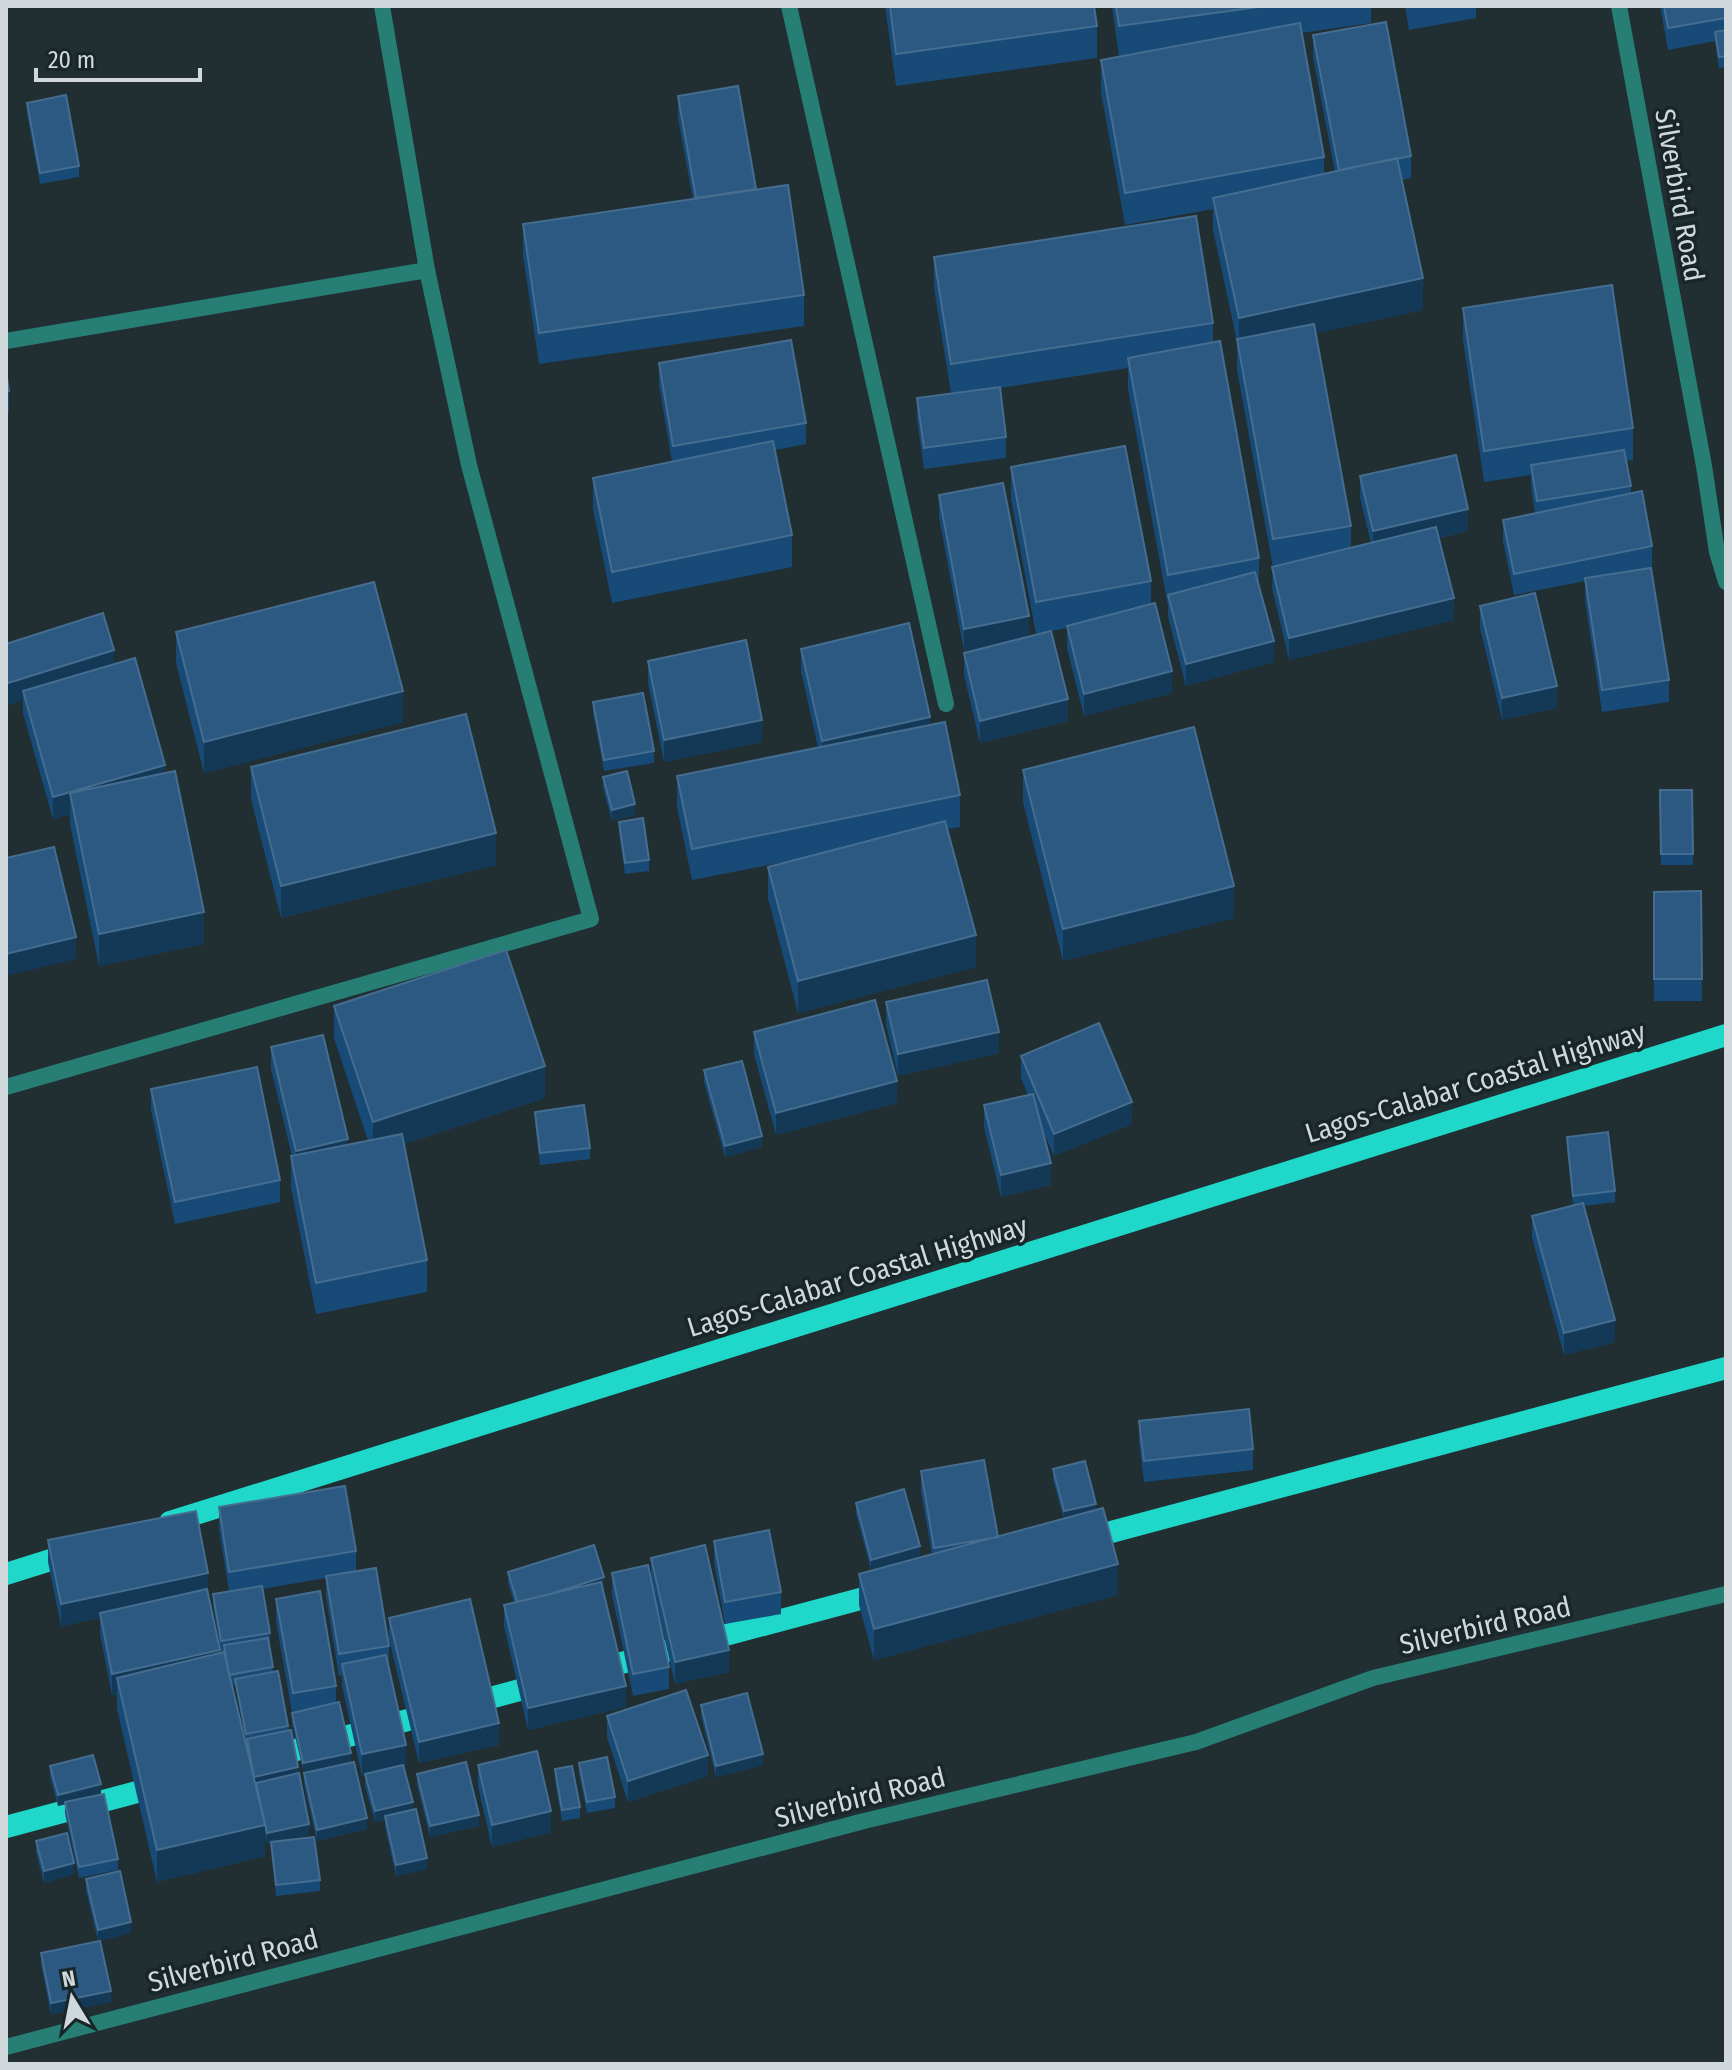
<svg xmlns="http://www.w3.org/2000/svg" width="1732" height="2070" font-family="'Fira Sans Condensed',sans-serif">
<rect width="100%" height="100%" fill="#212f33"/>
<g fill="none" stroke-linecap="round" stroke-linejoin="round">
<!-- minor -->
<path stroke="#277e75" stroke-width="16" d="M789,6l157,698
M6,341l421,-71
M6,1087l585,-168 -122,-454 -42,-195 -45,-264
M6,2047l858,-226 332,-79 177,-64 353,-84"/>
<!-- tertiary -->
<path stroke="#277e75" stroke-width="16" d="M1619,6l85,460 13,86 9,30"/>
<!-- trunk -->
<path stroke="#20d8c9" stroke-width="22" d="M170,1522l1556,-487
M1081,1540l645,-172
M6,1574l70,-22
M595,1670l291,-78
M266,1758l280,-75
M6,1827l157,-42"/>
</g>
<!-- wall -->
<path fill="#174a76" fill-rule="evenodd" d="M885,6h209l3,20v32l-201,28z
M1112,6h259v17l-70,10 23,124v17l11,-2 -22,-115v-22l98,121v22l-10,2 22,130 -107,23 35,193v22l20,-5 -11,-45v-22l108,55 -29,7 15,82 -165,40 -17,-72 1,-21 -36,-197v-29l-24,-111v-21l-88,16 -24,-133v-32l18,-3z
M1405,6h71v12l-67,12z
M1660,6h66v61l-7,1 -4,-27 -47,9z
M678,96l78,94 48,105v31l-265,38 -16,-109v-31l170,-25 -15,-81z
M27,103l52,63v11l-39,7 -13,-70z
M934,257l279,66v19l46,216v29l15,75 -88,24 -18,-69v-11l-40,-217v-21l-128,20 6,49v21l-82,11 -7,-50v-21l34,-5 -17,-105z
M1463,308l170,120v32l-7,1 5,25v8l21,52v21l-7,2 24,111v22l-67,10 -17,-112v-19l-71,14 -11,-54v-21l32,-7 -4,-26v-12l-47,7 -21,-142z
M659,363l147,60v21l-31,6 17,85v32l-180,36 -19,-94v-31l79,-16 -13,-77z
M6,371l3,20v22h-3z
M1011,467l140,114v23l21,89 -88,23 -17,-68v-20l-31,6 -25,-135z
M939,495l90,142 39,84 -88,22 -16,-68v-22l46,-11 -46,9 -25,-134z
M1480,606l77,102 -55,12 -22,-92z
M176,632l227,90 -199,51 -28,-110z
M6,644l108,20 51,109 39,171 -105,22 -29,-142v-10l-17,5 -30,-106v-13l-15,5 -2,-4z
M801,649l129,76 30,70v32l-12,2 28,138 -178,46 -30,-115v-31l26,-7 -102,20 -15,-73v-31l141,-29 -17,-76z
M648,661l114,81 -98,20 -16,-79z
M593,702l61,49v12l-50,8 -11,-58z
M251,767l245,98 -215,53 -30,-119z
M1023,770l211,148 -171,43 -40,-159z
M603,777l32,38 -23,6 -9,-33z
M1660,790h32l1,75h-32z
M619,822l30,38v11l-24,3 -6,-41z
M1701,891l1,110h-48v-109z
M886,1002l113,51 -101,23 -12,-52z
M334,1006l211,92 -141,46 23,116v32l-111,22 -25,-126v-32h1l-21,-87v-22l77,98 20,-4 -34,-103z
M754,1032l143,71 -121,32 -22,-81z
M1021,1056l111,68 -78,32 -13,-30 10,59 -50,12 -17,-70v-22l44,-10 -7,-17z
M704,1070l58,77 -37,10 -21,-75z
M151,1089l129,91v22l-105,22 -24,-114z
M535,1112l55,36v11l-50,6 -5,-42z
M1567,1137l48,54v11l-31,4 31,136 -51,13 -32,-117v-22l41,-11 -6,-57z
M1139,1421l114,28v21l-109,12 -5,-39z
M1053,1469l43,41 22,85 -244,65 -15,-55v-31l12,-4 -15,-56v-11l64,54 12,-3 -11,-62v-21l76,66 67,-18 -11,-39z
M219,1507l137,44v20l33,75v22l17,98 -2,1 23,102 -31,7 -11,-49v-7l-10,2 -10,-36v-11l-3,1 -20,-90v-11l-3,1 -13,-79v-19l-64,11 8,44 -1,11 4,28 15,54 21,109 -30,6 41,39v11l-44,5 -5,-53 -4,1 -2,-11v23l-108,26 -40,-173v-15l-5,1 -12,-61v-16l-39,8 -13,-64v-22l160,55 12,58 4,-1h-3l-8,-47v-11l16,-3 -10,-62zM232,1685h3l12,64z
M714,1541l67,51v22l-56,10 -11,-61z
M651,1558l78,114 -54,12 -24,-105z
M508,1572l96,17h-1l23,118 -98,23 -24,-104v-21l10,-3 -6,-19z
M612,1573l57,94v22l-36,7 -21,-101z
M276,1599l60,87v17l31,126 -50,12 -13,-57v-10l-12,-50v-11l-16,-92z
M389,1618l110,127 -80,18 -30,-124z
M701,1705l62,60 -47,12 -15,-61z
M607,1716l101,60 -80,26 -21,-65z
M579,1763l36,34v11l-28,5 -8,-39z
M478,1765l73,67 -59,15 -14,-60z
M50,1766l51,29 17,64v11l-39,8 -14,-65v-9l-7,2 -8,-29z
M555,1769l25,38v11l-18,3 -7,-40z
M417,1774l62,52 -49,11 -13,-52z
M36,1841l38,33 -30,9 -8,-31z
M86,1879l45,54 -33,8 -12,-51z
M41,1953l70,49 -60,12 -10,-49z"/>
<!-- shaded-wall -->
<path fill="#133956" d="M1423,278v32l-184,40v-32z
M1468,509v22l-95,21v-21z
M1454,598v22l-165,40v-22z
M1029,616v22l-65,13v-22z
M1274,641v21l-88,24v-22z
M114,650v22l-91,19v9l-15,5v-22z
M1172,671v22l-88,23v-22z
M1557,686v22l-55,12v-22z
M403,691v31l-199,51v-31z
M1068,699v22l-88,22v-22z
M930,717v22l-108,24v-22z
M762,720v22l-98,20v-22z
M165,765v21l-95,7v21l-17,5v-22z
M635,804v11l-23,6v-11z
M496,833v32l-215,53v-32z
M1234,886v32l-171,43v-32z
M204,912v32l-105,22v-32z
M976,935v32l-178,46v-32z
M76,937v22l-70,17v-22z
M999,1032v21l-101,23v-22z
M545,1066v32l-172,56v-32z
M897,1081v22l-121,32v-22z
M1132,1102v22l-78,32v-22z
M762,1136v11l-37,10v-11z
M348,1139v22l-52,12v-22z
M1051,1163v22l-50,12v-22z
M1615,1320v22l-51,13v-22z
M1096,1504v11l-32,7v-11z
M920,1546v11l-49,14v-11z
M1118,1564v31l-244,65v-31z
M208,1573v22l-108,18v5l-39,8v-22z
M604,1577v12l-86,26v-11z
M220,1650v22l-103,6v16l-5,1v-21z
M729,1650v22l-54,12v-22z
M626,1686v21l-98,23v-22z
M499,1723v22l-80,18v-21z
M406,1745v21l-44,10v-22z
M351,1753v11l-48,10v-11z
M763,1754v11l-47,12v-11z
M708,1755v21l-80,26v-21z
M298,1767v11l-42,5v4l-2,1v-11z
M101,1784v11l-43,11v-11z
M413,1802v11l-28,3v4l-10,2v-11z
M551,1811v21l-59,15v-22z
M479,1815v11l-49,11v-11z
M367,1818v11l-50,12v-11z
M309,1824v11l-42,9v-11z
M265,1825v31l-108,26v-32z
M427,1858v11l-31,7v-11z
M74,1863v11l-30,9v-12z
M131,1922v11l-33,8v-11z
M111,1991v11l-60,12v-11z"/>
<!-- building -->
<path fill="#2b5981" stroke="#456d8f" stroke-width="2" d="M890,6h204l3,20 -201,28z
M1116,6h150l-147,20z
M1664,6h62v12l-58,10z
M1386,22l25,134 -72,14 -26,-135z
M1300,23l24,134 -199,36 -24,-133z
M1726,30v26l-7,1 -4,-25z
M738,86l18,103 -60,9 -18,-102z
M66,95l13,71 -39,7 -13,-70z
M1397,158l26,120 -184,40 -26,-120z
M788,185l16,110 -265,38 -16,-109z
M1196,216l17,107 -262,41 -17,-107z
M1612,285l21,143 -149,23 -21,-143z
M1314,324l37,202 -78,13 -36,-200z
M791,340l15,83 -133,23 -14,-83z
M1220,341l39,217 -91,17 -40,-217z
M6,371l3,20h-3z
M1000,387l6,50 -82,11 -7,-50z
M773,441l19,94 -180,37 -19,-94z
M1125,446l26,135 -115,21 -25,-135z
M1624,450l7,36 -94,15 -6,-36z
M1456,455l12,54 -95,22 -13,-55z
M1003,483l26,133 -65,13 -25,-134z
M1642,491l10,55 -138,28 -11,-54z
M1436,527l18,71 -165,40 -17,-71z
M1651,568l18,112 -67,10 -17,-112z
M1255,572l19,69 -88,23 -18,-69z
M374,582l29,109 -199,51 -28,-110z
M1535,593l22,93 -55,12 -22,-92z
M1155,603l17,68 -88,23 -17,-68z
M103,613l11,37 -106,33 -2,-4v-35z
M909,623l21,94 -108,24 -21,-92z
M1051,631l17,68 -88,22 -16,-68z
M746,640l16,80 -98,20 -16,-79z
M135,658l30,107 -112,32 -30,-106z
M643,693l11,58 -50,9 -11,-58z
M466,714l30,119 -215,53 -30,-119z
M945,722l15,73 -268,54 -15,-73z
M1194,727l40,159 -171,43 -40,-159z
M175,771l29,141 -105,22 -29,-141z
M627,771l8,33 -23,6 -9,-33z
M1660,790h32l1,64h-32z
M643,818l6,42 -24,3 -6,-41z
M945,821l31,114 -178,46 -30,-114z
M54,847l22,90 -70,17v-96z
M1701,891l1,88h-48v-87z
M506,950l39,116 -172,56 -39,-116z
M987,980l12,52 -101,22 -12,-52z
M875,1000l22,81 -121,32 -22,-81z
M1099,1023l33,79 -78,32 -33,-78z
M323,1035l25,104 -52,12 -25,-104z
M742,1061l20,75 -37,10 -21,-76z
M257,1067l23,113 -105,22 -24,-113z
M1033,1094l18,69 -50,12 -17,-70z
M584,1105l6,43 -50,5 -5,-41z
M1608,1132l7,59 -42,5 -6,-59z
M402,1134l25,126 -111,23 -25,-127z
M1583,1203l32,117 -51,13 -32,-117z
M1249,1409l4,40 -109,12 -5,-40z
M984,1460l14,77 -64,11 -13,-77z
M1085,1461l11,43 -32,7 -11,-42z
M345,1486l11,65 -127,21 -10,-65z
M904,1489l16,57 -49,14 -15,-57z
M1103,1508l15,56 -244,65 -15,-55z
M196,1511l12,62 -147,31 -13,-64z
M769,1530l12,62 -56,10 -11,-61z
M594,1545l10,32 -54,17 -33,8 -9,-30z
M705,1545l24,105 -54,12 -24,-104z
M648,1565l21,102 -36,7 -21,-101z
M376,1568l13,78 -50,8 -13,-78z
M601,1582l25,104 -98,22 -24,-103z
M262,1586l8,47 -49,8 -8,-47z
M207,1589l13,61 -108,24 -12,-61z
M320,1591l16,95 -43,7 -17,-94z
M470,1599l29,124 -80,19 -30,-124z
M268,1638l5,29 -44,8 -5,-30z
M224,1652l41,173 -108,25 -40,-172z
M386,1655l20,90 -44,9 -20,-90z
M278,1671l10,55 -42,8 -11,-55z
M686,1690l22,65 -80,26 -21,-65z
M747,1693l16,61 -47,12 -15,-61z
M339,1702l12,51 -48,10 -11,-50z
M291,1730l7,37 -44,10 -7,-38z
M537,1751l14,60 -59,14 -14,-60z
M93,1755l8,29 -43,11 -8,-29z
M607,1757l8,40 -28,5 -8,-39z
M354,1762l13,56 -50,12 -13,-57z
M466,1762l13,53 -49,11 -13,-52z
M403,1765l10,37 -38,9 -10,-37z
M572,1766l8,41 -18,3 -7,-41z
M299,1773l10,51 -42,9 -11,-50z
M104,1794l14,65 -39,8 -14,-65z
M416,1809l11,49 -31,7 -11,-49z
M67,1833l7,30 -30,8 -8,-30z
M314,1837l6,43 -44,5 -5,-43z
M120,1871l11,51 -33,8 -12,-51z
M100,1941l11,50 -60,12 -10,-50z"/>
<g text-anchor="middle" stroke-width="7" stroke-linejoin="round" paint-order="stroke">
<!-- street labels -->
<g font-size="28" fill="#d0d8db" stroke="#182529">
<text transform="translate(1680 195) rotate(80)" y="10">Silverbird Road</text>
<text transform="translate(1475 1082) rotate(-17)" y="10">Lagos-Calabar Coastal Highway</text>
<text transform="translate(857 1276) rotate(-17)" y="10">Lagos-Calabar Coastal Highway</text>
<text transform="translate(1485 1625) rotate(-13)" y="10">Silverbird Road</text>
<text transform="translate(860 1797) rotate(-14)" y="10">Silverbird Road</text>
<text transform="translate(233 1960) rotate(-15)" y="10">Silverbird Road</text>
</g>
</g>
<!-- border -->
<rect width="1732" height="2070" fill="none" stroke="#d0d8db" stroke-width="16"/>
<!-- north arrow -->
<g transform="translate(72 1998) rotate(350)" stroke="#182529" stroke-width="6" paint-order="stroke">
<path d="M0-6L14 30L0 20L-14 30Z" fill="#d0d8db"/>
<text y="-12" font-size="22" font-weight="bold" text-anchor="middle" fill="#d0d8db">N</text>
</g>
<!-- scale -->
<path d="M36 68v12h164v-12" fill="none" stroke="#d0d8db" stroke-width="4"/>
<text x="48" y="68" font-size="24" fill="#d0d8db" stroke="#182529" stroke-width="6" paint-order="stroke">20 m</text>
</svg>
